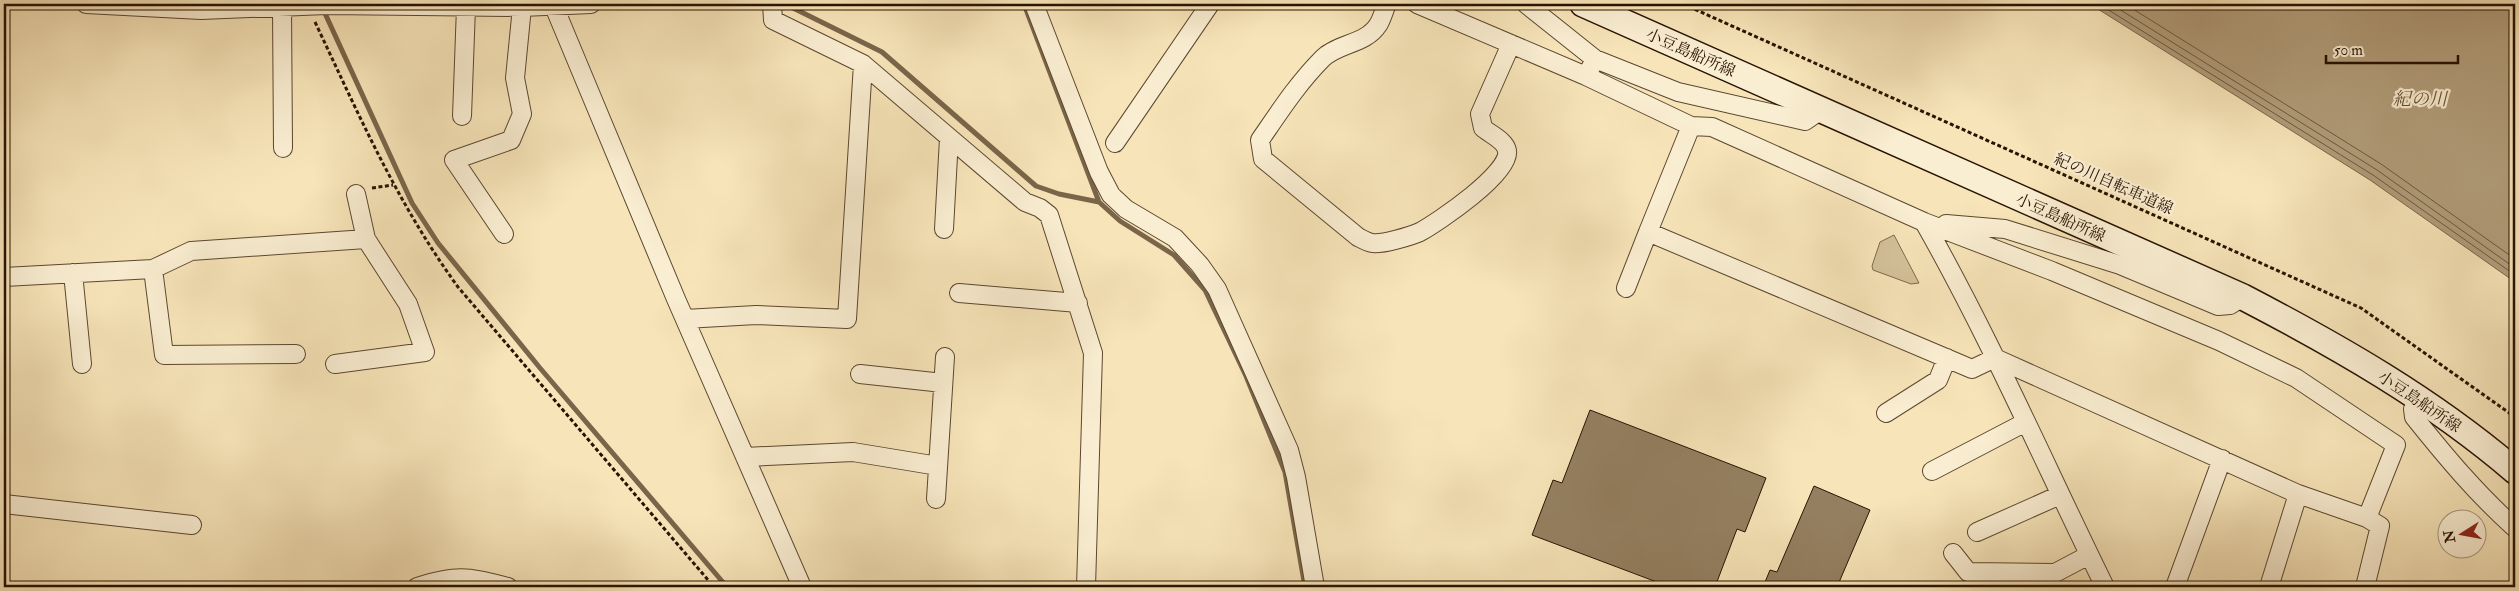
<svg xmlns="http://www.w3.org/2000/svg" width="2519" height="591" font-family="'IM FELL Double Pica','Noto Serif JP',serif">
<rect width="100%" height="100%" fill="#f7e5b9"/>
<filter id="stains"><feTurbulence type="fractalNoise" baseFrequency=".004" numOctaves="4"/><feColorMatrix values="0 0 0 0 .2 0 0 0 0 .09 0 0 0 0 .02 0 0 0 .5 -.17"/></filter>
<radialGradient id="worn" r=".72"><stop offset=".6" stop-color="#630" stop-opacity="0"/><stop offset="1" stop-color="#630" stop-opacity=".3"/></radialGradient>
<!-- green -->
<path fill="#d4c19a" stroke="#7e6a4e" d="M1894,235l25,48 -8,1 -38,-14 -1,-4 8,-24z"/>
<!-- water -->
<path fill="#b19d7a" stroke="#7a654a" d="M2090,4h425v278l-145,-102z"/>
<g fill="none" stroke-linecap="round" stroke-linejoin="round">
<!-- shore -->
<path stroke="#6c583e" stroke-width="1" d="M2099,4l274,171 142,100
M2111,4l266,166 138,98
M2125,4l256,160 134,95"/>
<!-- stream -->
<path stroke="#7a654a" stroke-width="5" d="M785,4l97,48 154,134 23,8 40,8
M1024,4l75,198 21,19 54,34 31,35 41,86 39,96 20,115
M323,9l89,194 26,40 102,125 187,219"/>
</g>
<!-- building -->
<path fill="#948061" stroke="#281201" d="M1590,410l176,68 -21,54 -8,-3 -22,58h-45l-138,-52 21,-55 9,3z
M1814,486l56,24 -33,77h-74l7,-17 7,2z"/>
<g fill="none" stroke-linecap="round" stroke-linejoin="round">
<!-- minor casing -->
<g stroke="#5c472f" stroke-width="20">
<path id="minor" d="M86,4l115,6 125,-5 196,2 69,-3
M553,4l123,295 126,288
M772,4l1,16 90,44 162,138 15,6 9,7 44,138 -7,234
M1034,4l65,168 12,23 15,14 49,29 25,27 17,24 72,161 7,27 19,110
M1387,4c-3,6 -5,15 -9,21 -12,19 -39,18 -55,33 -25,25 -43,53 -63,82l3,19 95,78c4,2 9,5 14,6 9,2 39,-7 48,-11 18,-10 91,-59 87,-81 -1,-10 -17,-17 -24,-23l-3,-14 31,-70
M1417,4l169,72 105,50 21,1 212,95 128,49 167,70 77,37 100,67 -29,73 13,8 -15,61
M1526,4l69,55 -5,10
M282,8l1,140
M1595,59l83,33 127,29 16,-11
M462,116l4,-109
M1691,126l-43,106 324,137 23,-11 303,136 69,24
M1115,143l95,-139
M1924,222c67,118 121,243 181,365
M1946,224l59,5 115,36 98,41 12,-1 13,-8
M944,229l5,-91
M504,234l-50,-74 57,-20 11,-26 -7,-36 7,-71
M153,269l11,86 132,-1
M73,273l9,91
M4,277l149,-8 38,-18 175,-12 -10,-45
M1626,288l22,-56
M959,293l119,10
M685,319l71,-4 91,4 16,-255
M335,364l90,-12 -17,-48 -42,-65
M860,374l83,9
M2420,398l-7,11 1,8c32,40 63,77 101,111
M1886,413l52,-33 9,-22
M745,457l108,-5 85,14
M1932,471l94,-49
M936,499l9,-142
M4,504l188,21
M1977,532l83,-37
M1953,553l15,19 87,1 34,-18
M417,587c42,-13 50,-10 91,0
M2175,587l47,-128
M2269,587l29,-93"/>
</g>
<!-- secondary casing -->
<g stroke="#281201" stroke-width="28">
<path id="secondary" d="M1583,4l660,293c96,50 189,103 272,174"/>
</g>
<!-- path -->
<path stroke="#281201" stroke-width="3" stroke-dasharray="4 2.5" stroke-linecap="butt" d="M1683,4l678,304 154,109
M315,22c44,93 82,181 143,265l256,300
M372,188l21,-3"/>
<!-- minor -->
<use href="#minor" stroke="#faeed2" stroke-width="18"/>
<!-- secondary -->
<use href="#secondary" stroke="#faeed2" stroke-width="25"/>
</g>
<g text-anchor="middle" stroke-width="4.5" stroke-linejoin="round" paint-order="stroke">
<!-- street labels -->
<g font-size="16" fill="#281201" stroke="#faeed2">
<text transform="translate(1691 52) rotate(24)" y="6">小豆島船所線</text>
<text transform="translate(2114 183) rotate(24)" y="6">紀の川自転車道線</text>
<text transform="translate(2061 217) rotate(24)" y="6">小豆島船所線</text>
<text transform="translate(2420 401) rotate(34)" y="6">小豆島船所線</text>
</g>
<!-- water labels -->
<g font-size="18" font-style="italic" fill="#665137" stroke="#faeed2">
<text x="2420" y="105">紀の川</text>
</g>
</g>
<!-- margin -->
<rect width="2519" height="591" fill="none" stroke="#f7e5b9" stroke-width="20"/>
<rect x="5" y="5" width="2509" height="581" fill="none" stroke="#281201" stroke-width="2.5"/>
<rect x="10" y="10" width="2499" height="571" fill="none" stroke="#281201"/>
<!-- north arrow -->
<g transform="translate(2462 534) rotate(259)"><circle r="24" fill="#faeed2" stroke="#a6967e"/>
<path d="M0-4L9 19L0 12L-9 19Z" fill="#8f2418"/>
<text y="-8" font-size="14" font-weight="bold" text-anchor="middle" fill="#281201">N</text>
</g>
<!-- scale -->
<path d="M2326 55v8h132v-8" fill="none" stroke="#281201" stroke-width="2.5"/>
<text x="2334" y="55" font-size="15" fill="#281201" stroke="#faeed2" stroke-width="4" paint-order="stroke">50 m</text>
<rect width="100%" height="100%" filter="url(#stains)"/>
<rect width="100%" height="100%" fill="url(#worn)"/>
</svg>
